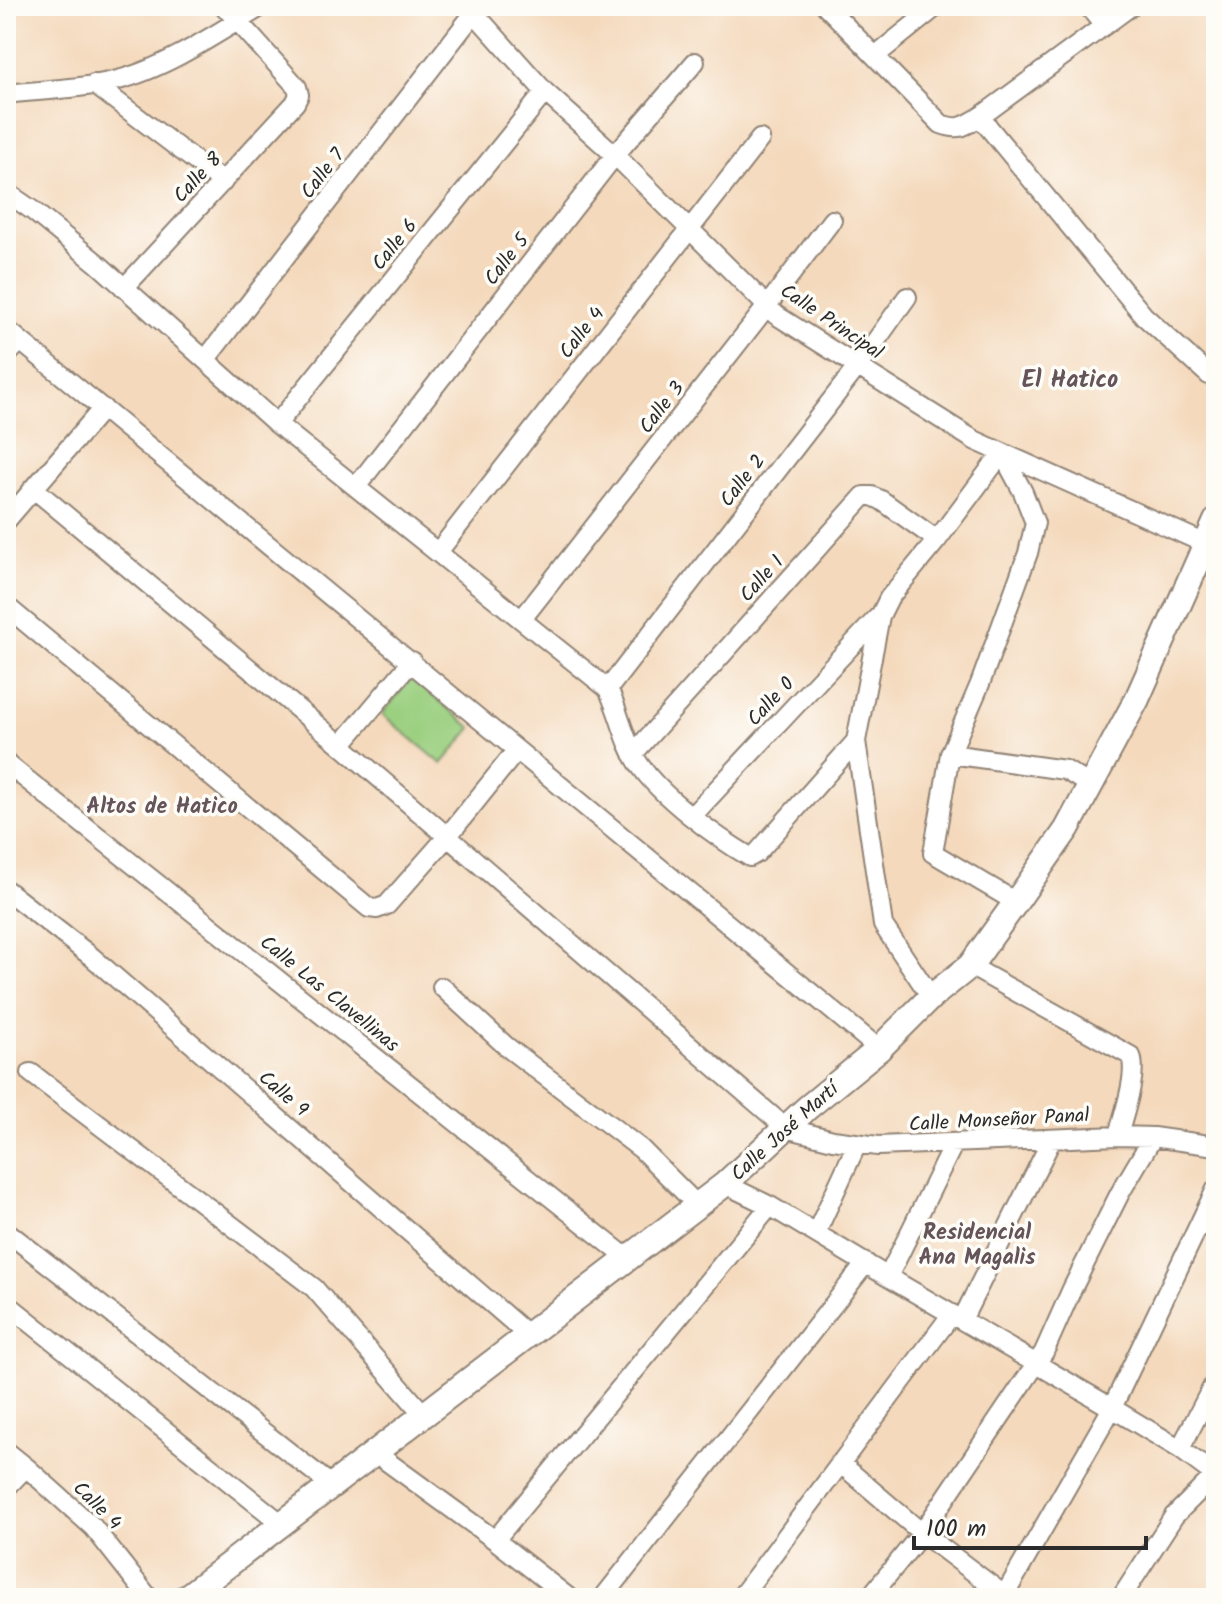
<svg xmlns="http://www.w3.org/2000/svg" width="1222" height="1604" font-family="Kalam,sans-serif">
<rect width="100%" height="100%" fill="#fdfcf7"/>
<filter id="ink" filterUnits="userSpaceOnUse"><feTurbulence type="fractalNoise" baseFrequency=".0125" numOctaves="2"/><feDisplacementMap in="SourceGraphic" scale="16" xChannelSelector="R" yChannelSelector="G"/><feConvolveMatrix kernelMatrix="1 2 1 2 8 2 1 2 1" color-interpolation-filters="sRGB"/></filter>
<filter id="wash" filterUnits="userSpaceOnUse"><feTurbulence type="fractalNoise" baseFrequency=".006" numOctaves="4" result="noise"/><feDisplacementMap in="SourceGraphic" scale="32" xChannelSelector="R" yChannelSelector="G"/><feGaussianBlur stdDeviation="1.8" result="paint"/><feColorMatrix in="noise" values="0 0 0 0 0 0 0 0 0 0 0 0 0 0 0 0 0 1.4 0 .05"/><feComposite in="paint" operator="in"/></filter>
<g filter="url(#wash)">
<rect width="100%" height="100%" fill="#f4d9bc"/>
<!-- green -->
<path fill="#9cd081" stroke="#647e56" stroke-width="2" d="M411,678l61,50 -30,36 -60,-50z"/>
</g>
<g filter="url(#ink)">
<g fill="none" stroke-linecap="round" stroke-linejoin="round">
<!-- minor casing -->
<g stroke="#908274" stroke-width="22">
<path id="minor" d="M468,6l77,86 70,63 161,160 198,125 232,104
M826,6l115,118c19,7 23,2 39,-7l164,199 65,59 7,3
M1088,6l16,20
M875,56l62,-50
M94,84l129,98
M6,94c37,-4 76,-5 112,-14 48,-12 101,-48 144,-74
M980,117l151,-111
M6,192l26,18 66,54 179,160 331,265c12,25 16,52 31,75 22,33 77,73 111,93l7,-4 99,-112
M124,288l171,-185 4,-8 -2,-8 -73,-81
M6,329c292,239 582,480 873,720
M6,356l14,-15
M206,359l268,-346
M277,424l268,-332
M356,487l259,-332 80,-93
M33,488l308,257 445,383 47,12 45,6 240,-10 35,1 63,9
M6,521l97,-113
M438,552l322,-413
M6,606l363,302 8,1 10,-4 60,-68 70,-87
M522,619l245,-313 65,-86
M608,689l250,-323 49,-69
M341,745l71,-84
M633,754l231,-258h8l9,4 56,40
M6,763l621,495
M692,816l187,-200
M6,890l86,67 436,378
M1016,902l-83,-49 17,-99 115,16 25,15
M970,966l161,90c7,19 -8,60 -13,80
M442,987l65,60 134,102 56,56
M931,997l-48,-72 -27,-184 24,-125 9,-18 48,-58 65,-87 21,39 12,31 -7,30 -48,131 -30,70
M31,1073l283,215 110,127
M725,1184l45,22 118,71 224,131 68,41 35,26
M6,1231l325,254
M816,1233l41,-89
M888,1277l66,-134
M6,1303l276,221
M962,1320l90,-181
M1180,1449l36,-69
M6,1451l20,16 67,60 56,71
M374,1452l121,88 74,58
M840,1463l82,70 86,65
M6,1488l20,-21
M495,1540l275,-334
M603,1598l263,-335
M740,1598l212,-284
M869,1598l53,-65 122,-181 28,-63 48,-96 33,-56
M1003,1598l109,-190 104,-219
M1121,1598l53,-82 42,-42"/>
</g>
<!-- major casing -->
<g stroke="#908274" stroke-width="28">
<path id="major" d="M185,1598l540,-414 82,-76 72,-59 52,-52 39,-31 46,-64 51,-73 70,-130 79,-178"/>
</g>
<!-- minor -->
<use href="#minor" stroke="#fff" stroke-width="18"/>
<!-- major -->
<use href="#major" stroke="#fff" stroke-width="24"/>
</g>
</g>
<g text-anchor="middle" stroke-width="7" stroke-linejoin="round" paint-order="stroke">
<!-- street labels -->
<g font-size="20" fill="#2b2b2b" stroke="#fdfcf7">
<text transform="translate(322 173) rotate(-52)" y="7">Calle 7</text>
<text transform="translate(197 177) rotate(-47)" y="7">Calle 8</text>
<text transform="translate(394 244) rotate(-51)" y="7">Calle 6</text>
<text transform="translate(506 259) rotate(-52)" y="7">Calle 5</text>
<text transform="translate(832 321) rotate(34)" y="7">Calle Principal</text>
<text transform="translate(581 332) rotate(-52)" y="7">Calle 4</text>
<text transform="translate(661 407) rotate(-52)" y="7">Calle 3</text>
<text transform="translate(742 480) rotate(-52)" y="7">Calle 2</text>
<text transform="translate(761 578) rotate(-48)" y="7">Calle 1</text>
<text transform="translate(770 701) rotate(-47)" y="7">Calle 0</text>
<text transform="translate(330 993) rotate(39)" y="7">Calle Las Clavellinas</text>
<text transform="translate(284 1093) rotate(41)" y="7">Calle 9</text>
<text transform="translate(999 1119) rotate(-3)" y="7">Calle Monseñor Panal</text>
<text transform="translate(784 1131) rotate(-42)" y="7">Calle José Martí</text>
<text transform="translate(98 1505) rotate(45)" y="7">Calle 4</text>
</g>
<!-- neighbourhood labels -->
<g font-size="22" font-weight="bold" fill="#65545a" stroke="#fdfcf7">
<text x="162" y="813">Altos de Hatico</text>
<text x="977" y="1239">Residencial<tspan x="977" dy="25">Ana Magalis</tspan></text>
</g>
<!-- quarter labels -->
<g font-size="24" font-weight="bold" fill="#65545a" stroke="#fdfcf7">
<text x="1070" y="387">El Hatico</text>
</g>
</g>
<!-- margin -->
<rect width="1222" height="1604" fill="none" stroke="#fdfcf7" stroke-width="32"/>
<!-- scale -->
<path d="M914 1536v12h232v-12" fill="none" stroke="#2b2b2b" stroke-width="4"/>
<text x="926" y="1536" font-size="24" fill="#2b2b2b" stroke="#fdfcf7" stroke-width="6" paint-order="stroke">100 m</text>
</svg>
